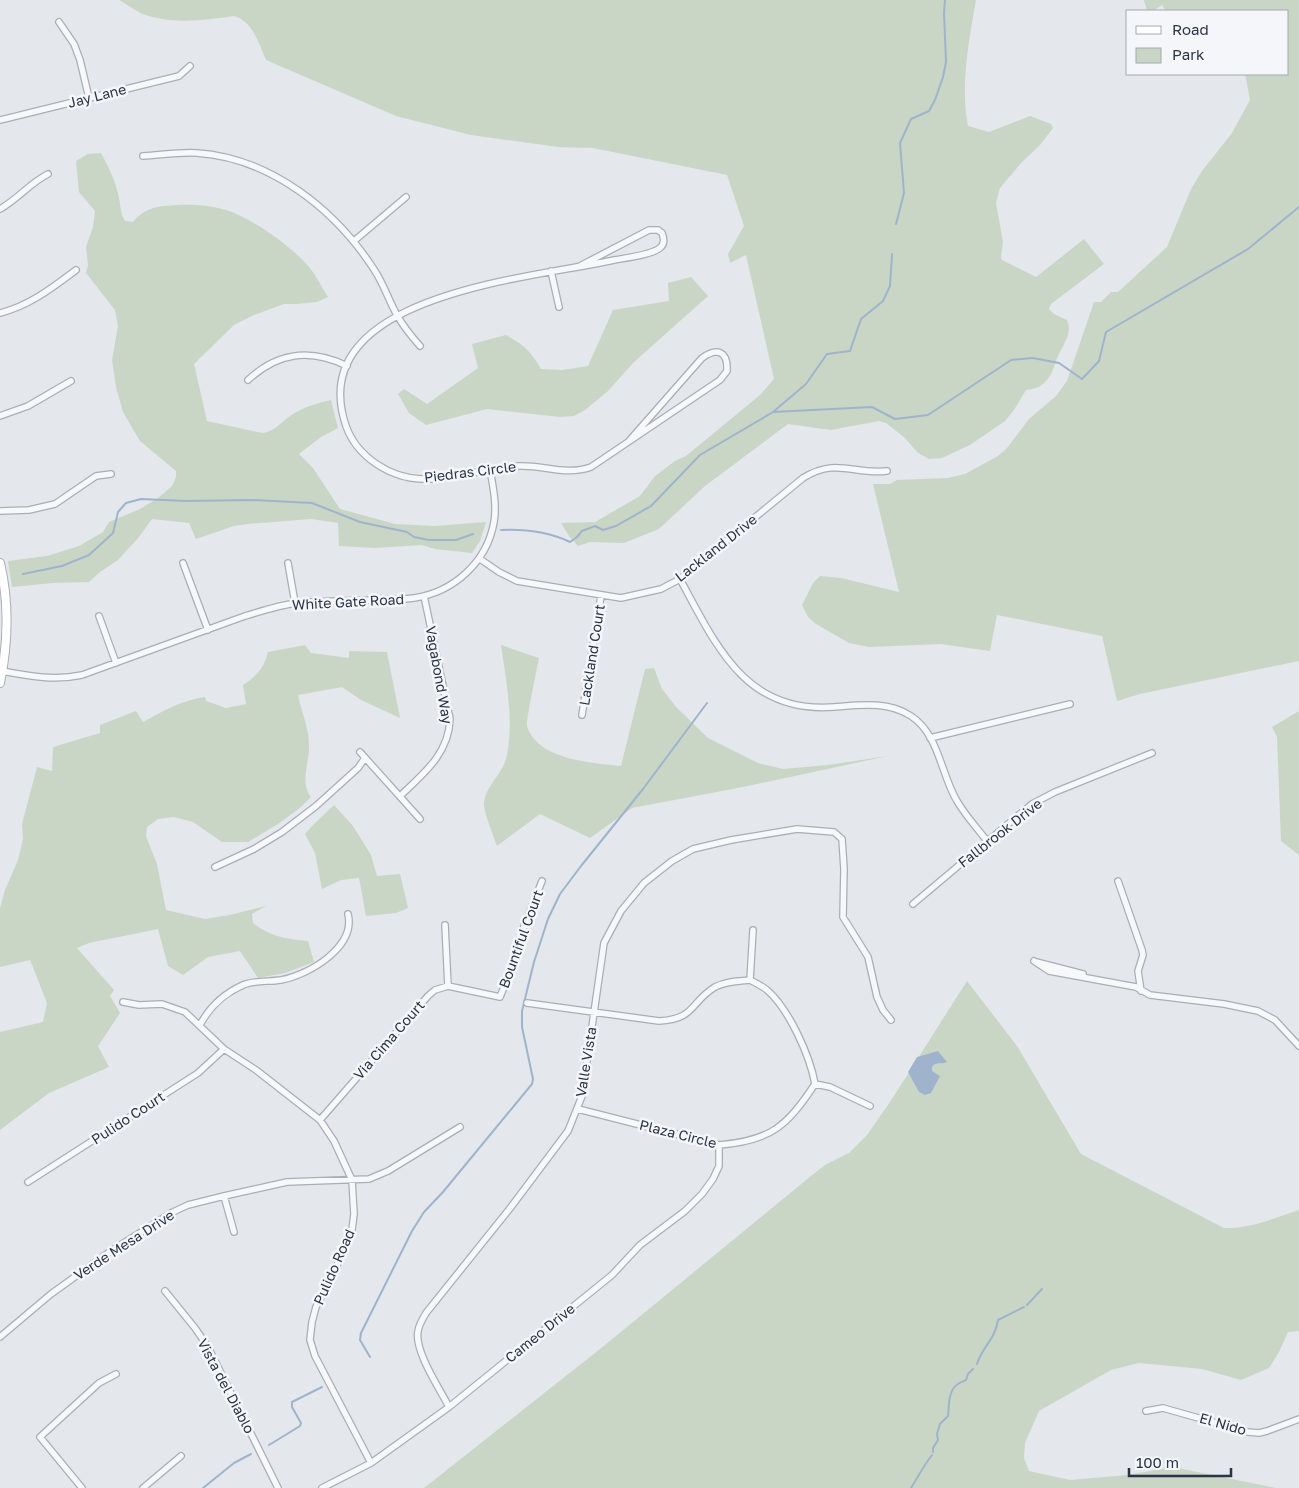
<svg xmlns="http://www.w3.org/2000/svg" width="1299" height="1488" font-family="'Golos Text',sans-serif">
<rect width="100%" height="100%" fill="#e4e7ec"/>
<!-- green -->
<path fill="#c9d6c5" d="M119,0h857c-7,41 -16,84 -8,126l21,6 41,-16 21,8 2,4 -13,17 -18,17 -22,26 -4,15 7,39 -2,16 1,2 34,17 48,-38 20,25 -53,40 -2,5 5,5 13,6c6,14 -4,24 -9,36 -4,9 -5,18 -12,25 -6,7 -12,8 -20,9l-12,20 -9,11 -35,24 -28,13 -13,1 -11,-6 -14,-16 -18,-14 -7,-2 -48,9 -43,-6 -83,62 -46,43 -35,14 -34,-1 -12,4 -9,-10 -8,-13 34,-1 45,-26 15,-20 20,-15 11,-5 74,-61 14,-16 -28,-124 -16,8 -2,-9 16,-28 -17,-51 -134,-27 -35,-1 -87,-12 -75,-19 -130,-56c-7,-16 -13,-39 -32,-44 -30,4 -61,9 -91,-2 -8,-3 -16,-10 -24,-14z
M1144,0h155v661l-159,33 -23,7 -15,-65 -105,-21 -7,36 -49,-7 -72,3 -20,-4 -33,-19 -8,-7 -6,-12 11,-22 7,-7 21,2 58,14 -26,-108h17l7,-4 51,-2 17,-4 33,-18 9,-8 22,-29 27,-23 11,-15 27,-79h7l10,-10h7l49,-45 24,-58 11,-18 30,-38 18,-33 -5,-26h43v-63h-122l-4,-6 -9,6h-6z
M101,153c8,15 15,29 18,45 2,9 1,15 6,23l8,1c12,-15 26,-16 44,-17 15,-1 34,0 49,5 28,9 65,36 84,58 7,9 12,20 18,29l-11,5 -20,2h-13l-30,11 -20,10 -40,39 13,57 55,12c13,-1 20,-12 31,-19 11,-7 25,-11 38,-14l7,28 -17,9 -22,17 14,14 27,41 55,15 40,2 51,-4 -6,19 -8,12 -37,-4 -13,-4 -47,3 -36,-2 -1,-23 -27,-4 -64,5 -13,2 -38,13 -7,-16 -37,-4 -13,18 -21,23 -18,12 -11,10 -36,1 -41,4 -4,-26 39,-5 32,-10 24,-14 6,-10 31,-13 18,-11 14,-12 4,-9v-6l-36,-30 -17,-29 -7,-25 -4,-27 6,-34 -3,-16 -29,-37 2,-8 -2,-18 7,-20 2,-16 -16,-19 -3,-31 12,-7z
M691,277l17,19 -74,66 -26,29 -23,19 -11,6 -14,1 -73,-8 -61,16 -17,-12 -11,-19 6,-5 23,15 51,-36 -6,-24 34,-9c19,11 24,15 35,34l21,1 26,-4 25,-56 56,-9 -1,-18z
M305,645l6,8 38,5v-7l38,1 13,66 -39,-18 -19,-13 -44,8c3,16 11,33 11,49 1,18 -10,38 2,53l-10,10 -23,17 -30,18h-26l-29,-20 -19,-5 -16,2 -11,8 -1,9 11,28 9,46 39,9 25,-4 36,-9 -14,8 1,9c18,14 33,16 55,18l6,21 -29,11 -27,5 -18,-27 -32,6 -25,18 -15,-9 -10,-37 -69,14 -12,5 37,42 -4,6 10,17 -22,33 11,21 -60,26 -49,37v-98l43,-10 4,-19 -17,-43 -30,7v-59l5,-18 13,-30 5,-21 -1,-15 15,-57 15,4 1,-24 47,-14v-8l36,-14 7,11c20,-11 39,-22 62,-25l1,4 20,7 20,-4 -3,-19c14,-9 21,-17 25,-33z
M501,645l38,13c-2,11 -13,62 -12,68 10,34 66,37 94,40l24,-97 9,-1 8,21 14,18 32,31 50,25 25,6 45,-4 60,-9 -145,31 -111,21 -42,30 -50,-24 -43,32c-3,-9 -14,-35 -13,-44 2,-17 20,-29 23,-47 7,-36 -1,-75 -6,-110z
M1299,711v144l-18,-14 -4,-104 -5,-10z
M334,805l19,21 18,29 6,21 23,-2 8,34 -12,5 -30,3 -7,-38 -18,2 -19,9 -7,-36 -10,-19 8,-9z
M967,981l50,65 64,108 143,74c26,1 50,-10 75,-18v121l-11,1 -9,20 -10,16 -28,12 -39,-11 -63,-6 -28,7 -72,41 -14,32 -1,15 5,13 41,9 57,-5 46,-8 103,21h-852l181,-143 206,-169 14,-11 24,-12 18,-18 25,-36z"/>
<!-- water -->
<path fill="#9fb4cc" d="M938,1051l9,11c-5,3 -16,-2 -15,9l8,5 -1,2 -8,15 -6,2 -6,-3 -11,-20 9,-15z"/>
<g fill="none" stroke-linecap="round" stroke-linejoin="round">
<!-- stream -->
<path stroke="#9fb4cc" stroke-width="2" d="M896,224l8,-31 -4,-50 11,-24 18,-8 6,-11 8,-23 3,-15 -2,-49 1,-13
M773,412l99,-5 23,12 33,-4 83,-55 22,-2 26,5 23,16 17,-18 7,-29 142,-83 51,-42
M501,530c23,-1 48,2 69,12l7,-5 5,-6 13,-5 8,4 13,-4 35,-20 49,-51 73,-43 33,-28 21,-30 23,-3 11,-32 22,-18 7,-15 2,-32
M23,574l39,-8 27,-11 24,-22 5,-21 8,-9 15,-4 45,2 67,-1 59,3 48,19 47,10 7,5 15,3h27l17,-6
M1027,1305l15,-16
M370,1357l-10,-17 1,-7 51,-102 12,-19 19,-20 89,-108 1,-5 -11,-52v-16l12,-49 14,-43 12,-25 21,-28 62,-77 64,-86
M977,1364c5,-17 18,-24 21,-44l26,-13
M269,1445l31,-19 1,-3 -9,-16v-5l30,-15
M933,1452v-4l5,-8 -1,-6 3,-10 8,-8c1,-10 0,-26 10,-32 2,-2 5,-2 8,-4l2,-6 5,-5
M203,1488l31,-25 17,-9
M911,1488c7,-11 13,-23 21,-33"/>
<!-- street casing -->
<g stroke="#a9aeb7" stroke-width="8">
<path id="street" d="M59,22l15,22 6,16 9,38
M0,120l179,-44 11,-10
M143,156c18,-1 36,-4 54,-3 74,5 139,57 178,118 9,14 14,30 22,44 6,11 15,22 23,31
M0,209c18,-10 30,-26 48,-35
M354,241l52,-44
M578,267l71,-37h9l4,3c2,5 3,10 -1,14 -8,8 -36,11 -47,13 -80,18 -313,34 -268,166 11,31 44,52 76,53 33,1 65,-12 98,-13 24,-1 46,10 71,1l129,-87 7,-9c1,-20 -10,-24 -25,-13l-73,83
M551,271l8,36
M0,313c29,-7 52,-25 76,-43
M248,380c30,-28 62,-32 99,-14
M0,416l28,-10 43,-25
M0,511l29,-1 26,-6 41,-28 15,-2
M480,559l19,13 18,9 104,17 40,-9 19,-10 123,-101c34,-21 50,-3 84,-7
M183,563l25,67
M288,563l7,40
M680,579c36,66 65,135 154,128 26,-2 54,-6 77,9 28,18 30,59 46,85 8,14 20,27 30,40
M99,616l17,47
M2,671c27,5 52,10 80,4l163,-59c17,-5 34,-11 52,-13 25,-2 50,-2 76,-3 13,-1 28,0 41,-2 40,-6 73,-36 80,-76 3,-17 -1,-35 -4,-53
M582,715l19,-119
M930,738l140,-34
M360,752l60,67
M400,796c23,-22 49,-42 50,-77l-26,-123
M215,867l39,-18 28,-17 34,-26 42,-38 7,-10
M1118,881l24,69 1,5 -5,16 3,20
M913,904l119,-100 23,-12 97,-39
M445,925l3,61
M1034,961l15,10 87,16 14,8 74,9 34,7 17,9 24,26
M1036,962l47,12
M750,980c6,3 12,6 17,10 22,19 43,66 48,94
M123,1002l16,3 23,-1 23,8 39,37 32,21 64,50 14,21 18,39 2,34 -2,16 -11,27 -25,50 -4,15 -2,18 5,16 56,107
M527,1003l132,18c37,-2 31,-19 56,-34 11,-6 24,-6 35,-7l3,-50
M200,1025c10,-19 23,-31 43,-40 11,-5 26,-3 38,-5 28,-5 75,-33 67,-66
M815,1084l15,3 40,19
M578,1109l141,36c52,-4 68,-19 96,-61
M320,1120l108,-124 7,-6 13,-4 52,11 21,-52 2,-16 19,-48
M28,1182l170,-109 26,-24
M224,1196l10,36
M165,1291l30,37 13,19 70,141
M0,1337l51,-43 57,-41 65,-41 15,-7 36,-9 63,-14 82,-3 19,-8 72,-44
M449,1407c-9,-18 -35,-56 -31,-76 1,-6 5,-13 8,-18l85,-106 57,-76 14,-35 22,-153 17,-32 23,-28 28,-22 21,-12 38,-9 66,-11 37,3 8,7 2,30 -1,48 25,40 9,40 6,13 8,10
M1146,1411l17,-3 85,24 11,1 8,-2 32,-12
M82,1488l-42,-51 59,-54 17,-9
M143,1488l38,-32
M322,1488l49,-25 78,-56 163,-132 28,-30 45,-34 17,-17 11,-15 6,-13v-21"/>
</g>
<!-- secondary casing -->
<g stroke="#a9aeb7" stroke-width="10">
<path id="secondary" d="M0,563c9,38 8,81 0,120"/>
</g>
<!-- street -->
<use href="#street" stroke="#f7f8fa" stroke-width="5.5"/>
<!-- secondary -->
<use href="#secondary" stroke="#fff" stroke-width="8"/>
</g>
<g text-anchor="middle" stroke-width="5" stroke-linejoin="round" paint-order="stroke">
<!-- street labels -->
<g font-size="14" fill="#2b3445" stroke="#f4f6f9">
<text transform="translate(97 96) rotate(-14)" y="5">Jay Lane</text>
<text transform="translate(470 472) rotate(-7)" y="5">Piedras Circle</text>
<text transform="translate(716 548) rotate(-38)" y="5">Lackland Drive</text>
<text transform="translate(348 602) rotate(-3)" y="5">White Gate Road</text>
<text transform="translate(592 655) rotate(-81)" y="5">Lackland Court</text>
<text transform="translate(439 675) rotate(80)" y="5">Vagabond Way</text>
<text transform="translate(1000 833) rotate(-38)" y="5">Fallbrook Drive</text>
<text transform="translate(521 939) rotate(-70)" y="5">Bountiful Court</text>
<text transform="translate(389 1040) rotate(-49)" y="5">Via Cima Court</text>
<text transform="translate(586 1062) rotate(-81)" y="5">Valle Vista</text>
<text transform="translate(128 1118) rotate(-33)" y="5">Pulido Court</text>
<text transform="translate(678 1134) rotate(14)" y="5">Plaza Circle</text>
<text transform="translate(124 1245) rotate(-33)" y="5">Verde Mesa Drive</text>
<text transform="translate(334 1267) rotate(-66)" y="5">Pulido Road</text>
<text transform="translate(540 1333) rotate(-39)" y="5">Cameo Drive</text>
<text transform="translate(226 1386) rotate(62)" y="5">Vista del Diablo</text>
<text transform="translate(1223 1424) rotate(16)" y="5">El Nido</text>
</g>
</g>
<!-- legend -->
<rect x="1126" y="10" width="162" height="65" fill="#f4f6f9" stroke="#a4a8b1"/>
<rect x="1136" y="26" width="25" height="8" fill="#ffffff" stroke="#a4a8b1"/>
<text x="1172" y="35" font-size="15" fill="#2b3445">Road</text>
<rect x="1136" y="48" width="25" height="15" fill="#c9d6c5" stroke="#a4a8b1"/>
<text x="1172" y="60" font-size="15" fill="#2b3445">Park</text>
<!-- scale -->
<path d="M1129 1468v8h102v-8" fill="none" stroke="#2b3445" stroke-width="2.5"/>
<text x="1136" y="1468" font-size="15" fill="#2b3445" stroke="#f4f6f9" stroke-width="4" paint-order="stroke">100 m</text>
</svg>
